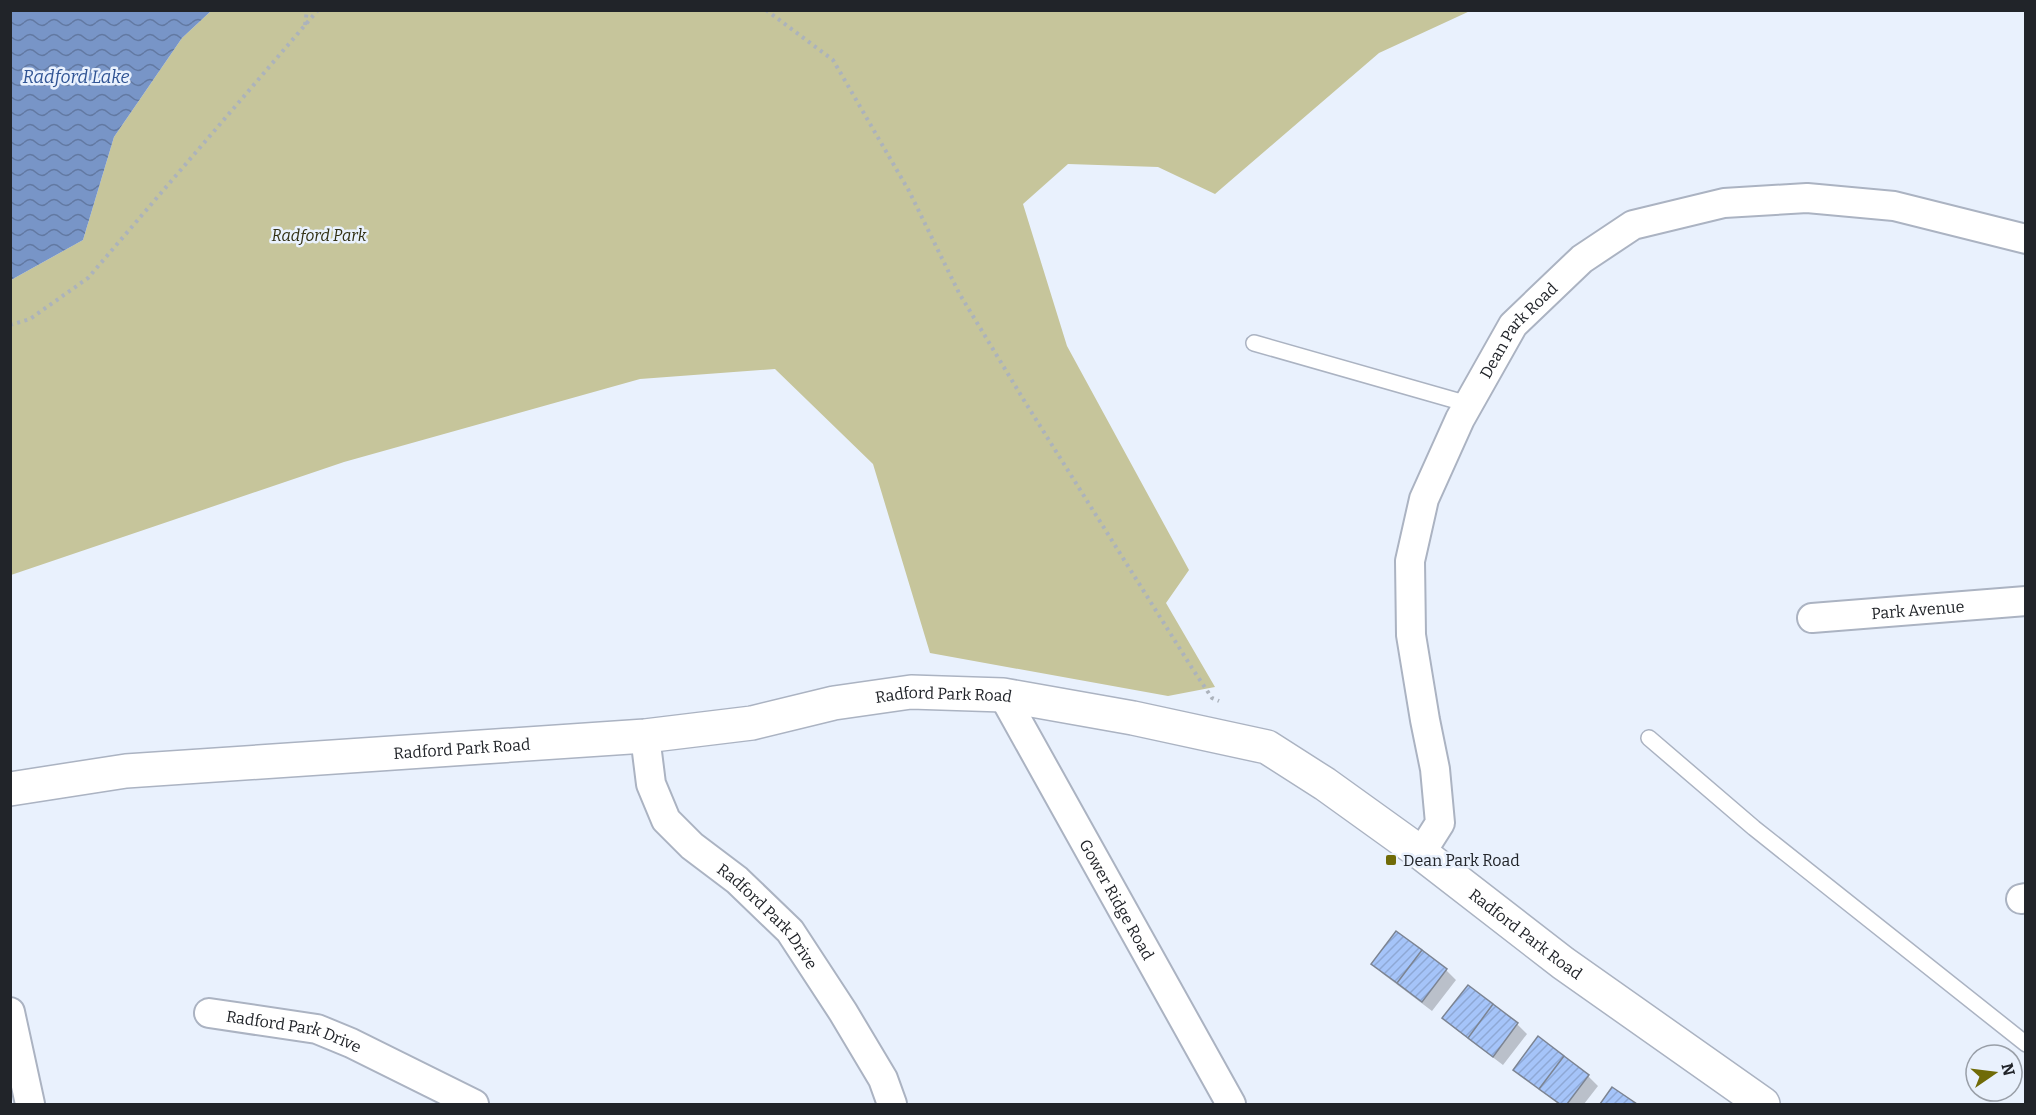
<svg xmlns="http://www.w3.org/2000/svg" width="2036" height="1115" font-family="Bitter,serif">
<defs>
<pattern id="water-waves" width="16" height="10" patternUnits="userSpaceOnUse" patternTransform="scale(1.5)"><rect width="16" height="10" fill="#7895c7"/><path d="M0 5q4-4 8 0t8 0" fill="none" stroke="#6279a2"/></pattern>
<pattern id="building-hatch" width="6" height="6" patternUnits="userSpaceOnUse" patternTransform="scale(1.5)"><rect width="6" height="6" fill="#a5c4f9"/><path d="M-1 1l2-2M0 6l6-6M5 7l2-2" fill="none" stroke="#8ea8d5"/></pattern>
</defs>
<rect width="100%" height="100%" fill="#e9f1fd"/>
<!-- green -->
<path fill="#c6c59b" d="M211,11h1259l-91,42 -164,141 -57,-27 -90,-3 -45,40 44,142 122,224 -23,33 49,84 -47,9 -238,-43 -57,-189 -98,-95 -135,10 -296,83 -333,113v-295l72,-40 31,-103 68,-99z"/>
<!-- water -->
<path fill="url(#water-waves)" d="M11,10l200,1 -29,27 -68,99 -31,103 -72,40z"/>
<!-- shadow -->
<path fill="#0003" d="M1396,933l50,37 10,10 -24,31 -49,-37 -10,-10z
M1468,987l49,37 10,10 -24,31 -49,-37 -10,-10z
M1515,1070l73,6 10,10 -14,18h-26z"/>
<!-- building -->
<path fill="url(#building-hatch)" stroke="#7c8492" stroke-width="1.5" d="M1396,931l26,19 -25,33 -26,-19z
M1422,950l25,19 -25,33 -25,-19z
M1468,985l25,19 -25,34 -26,-20z
M1493,1004l25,19 -25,34 -25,-19z
M1538,1036l26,20 -25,33 -26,-19z
M1564,1056l25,19 -22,29h-7l-21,-15z
M1612,1087l25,17h-37z"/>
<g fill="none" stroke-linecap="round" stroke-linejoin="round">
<!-- service casing -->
<g stroke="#abb3c2" stroke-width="18">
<path id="service" d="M1254,343l214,61
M1649,738l105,90 272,216"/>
</g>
<!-- minor casing -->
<g stroke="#abb3c2" stroke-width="32">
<g id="minor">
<path id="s1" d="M1812,618l214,-17"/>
<path id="s2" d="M1003,695l228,409"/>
<path id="s3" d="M645,736l6,48 15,36 26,26 45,34 53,51 53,81 40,67 9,25"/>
<path id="s4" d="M1421,853l19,-30 -5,-54 -10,-49 -14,-85 -1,-74 14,-62 36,-80 53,-94 69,-66 51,-34 91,-22 83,-5 87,8 132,33"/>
<path d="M2021,899l5,-1"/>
<path d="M10,1012l20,92"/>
<path id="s5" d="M209,1013l108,16 34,14 123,61"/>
</g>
</g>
<!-- tertiary casing -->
<g stroke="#abb3c2" stroke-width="36">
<g id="tertiary">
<path id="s6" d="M10,789l116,-18 519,-35 107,-13 82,-20 77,-11 92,3 130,23 134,29 58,37 96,69 142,110 200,141"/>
</g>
</g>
<!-- path -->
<path stroke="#acb3bc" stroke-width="4" stroke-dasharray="3 4.5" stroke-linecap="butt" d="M766,10l67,50 76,131 50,102 66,109 167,266 20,30 7,3
M305,25l2,-15
M10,325l20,-6 58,-41 230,-268"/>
<!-- service -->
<use href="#service" stroke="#fff" stroke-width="15"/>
<!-- minor -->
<use href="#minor" stroke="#fff" stroke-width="28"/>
<!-- tertiary -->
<use href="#tertiary" stroke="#fff" stroke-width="33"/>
</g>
<!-- markers -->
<rect fill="#706b07" stroke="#e9f1fd" stroke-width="2" x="1385" y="854" width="12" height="12" rx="3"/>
<g text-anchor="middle" stroke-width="5" stroke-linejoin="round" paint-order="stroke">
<!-- park labels -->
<g font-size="16" font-style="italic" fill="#312f13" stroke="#e9f1fd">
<text x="319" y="241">Radford Park</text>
</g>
<!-- street labels -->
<g font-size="16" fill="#212429" stroke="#e9f1fd">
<text dy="6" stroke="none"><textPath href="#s4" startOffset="558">Dean Park Road</textPath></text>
<text dy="6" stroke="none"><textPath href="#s1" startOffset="106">Park Avenue</textPath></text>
<text dy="6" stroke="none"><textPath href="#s6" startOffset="940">Radford Park Road</textPath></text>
<text dy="6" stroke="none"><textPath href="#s6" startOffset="454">Radford Park Road</textPath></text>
<text dy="6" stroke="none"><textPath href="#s2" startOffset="234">Gower Ridge Road</textPath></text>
<text dy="6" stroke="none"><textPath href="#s3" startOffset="228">Radford Park Drive</textPath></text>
<text dy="6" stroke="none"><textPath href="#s6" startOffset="1588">Radford Park Road</textPath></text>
<text dy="6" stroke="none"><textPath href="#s5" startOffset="87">Radford Park Drive</textPath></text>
</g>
<!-- poi labels -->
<g font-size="16" fill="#212429" stroke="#e9f1fd" text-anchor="start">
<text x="1403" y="866">Dean Park Road</text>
</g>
<!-- water labels -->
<g font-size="18" font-style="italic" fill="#305494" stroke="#e9f1fd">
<text x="76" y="83">Radford Lake</text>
</g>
</g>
<!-- border -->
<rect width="2036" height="1115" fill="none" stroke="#212429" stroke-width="24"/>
<!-- north arrow -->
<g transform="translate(1994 1073) rotate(76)"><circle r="28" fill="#e9f1fd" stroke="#999fa8" stroke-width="1.5"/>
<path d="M0-4.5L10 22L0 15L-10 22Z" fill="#706b07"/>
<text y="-9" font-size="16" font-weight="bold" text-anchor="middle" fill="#212429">N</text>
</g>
</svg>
